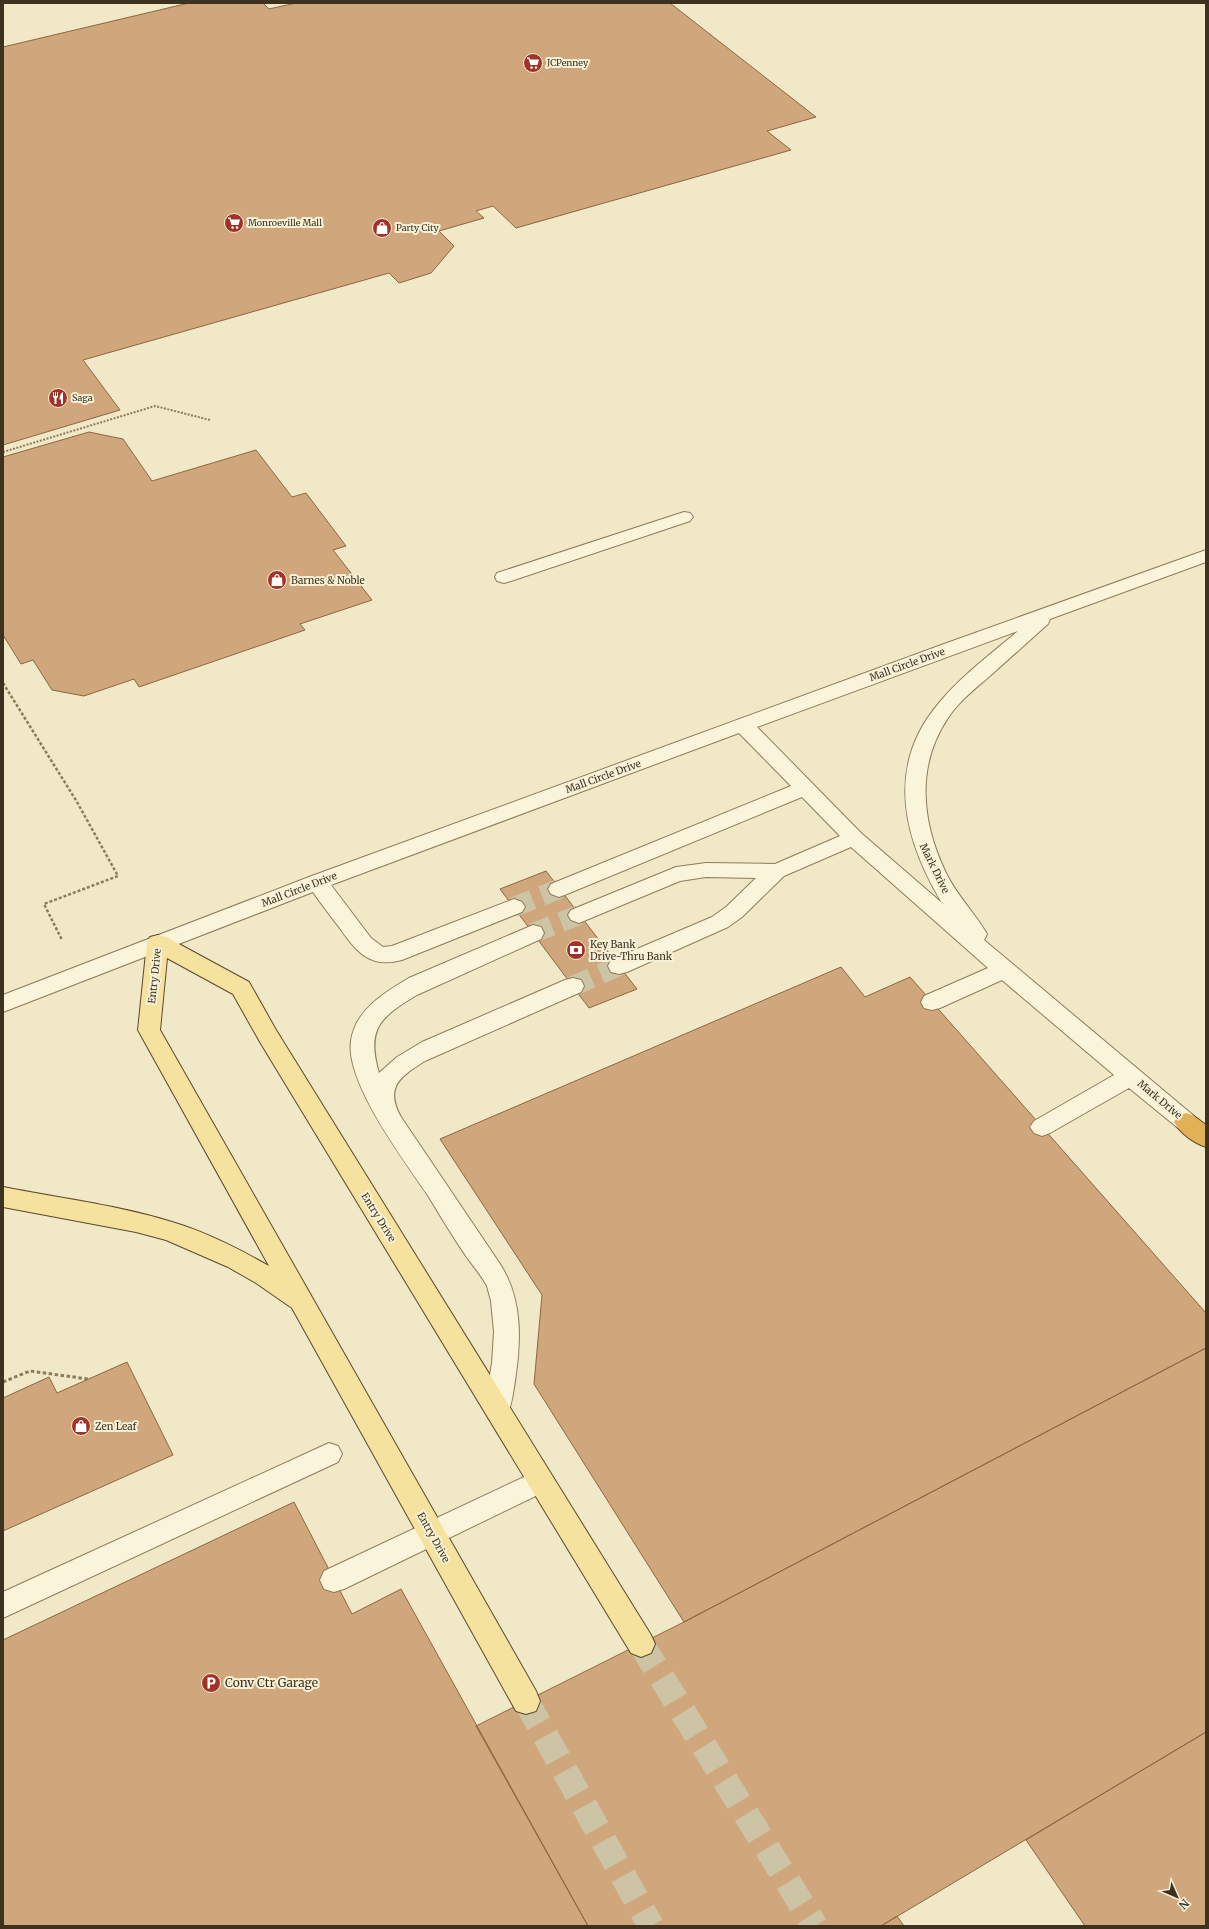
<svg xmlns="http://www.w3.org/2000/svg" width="1209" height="1929" font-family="Merriweather,serif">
<rect width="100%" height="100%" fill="#f1e8c7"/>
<!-- building -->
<path fill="#d0a77c" stroke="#8e6640" d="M189,3h74l6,6 27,-6h374l146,114 -49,14 24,19 -275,78 -23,-22 -17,5 8,7 -45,13 15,15 -23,27 -32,10 -10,-10 -306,87 37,50 -117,35v-398z
M89,432l34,7 29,42 104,-31 36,47 14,-4 40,53 -13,4 39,50 -72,24 5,6 -166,57 -5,-8 -50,17 -32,-6 -19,-30 -12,4 -18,-29v-178z
M546,871l73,95 18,23 -48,19 -89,-119z
M841,967l24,30 45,-20 296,336v35l-522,274 -150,-238 8,-89 -102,-156z
M1206,1348v384l-325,194h-293l-112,-200 208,-104z
M127,1362l46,93 -170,76v-133l46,-21 8,16z
M294,1502l58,112 49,-25 187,337h-585v-286z
M1206,1732v194h-121l-59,-86z
M897,1916l7,10h-23z"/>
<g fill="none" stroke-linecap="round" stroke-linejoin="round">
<!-- minor-tunnel -->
<path stroke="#cdc3a5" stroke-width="20" stroke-dasharray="20 10" stroke-linecap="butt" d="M514,907l45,-18
M533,933l46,-18
M573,986l46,-20"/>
<!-- major-tunnel -->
<path stroke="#cdc3a5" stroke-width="26" stroke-dasharray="26 14" stroke-linecap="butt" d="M641,1644l174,282
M526,1701l125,225"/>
<!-- minor casing -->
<g stroke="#8e7b5b" stroke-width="2">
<path id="minor" d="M684,512l6,1 3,4 -3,4 -179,60 -7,2 -7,-2 -2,-4 2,-4z
M1206,550v12l-156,57 -2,5c-19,17 -38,34 -57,51 -15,13 -32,26 -43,43 -33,49 -26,105 -2,155 11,23 29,40 41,61l-3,6 210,176 4,6 -4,6 -8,3 -8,-3 -49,-40 -79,45 -8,3 -8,-3 -4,-6 4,-6 80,-46 -112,-95 -62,28 -8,2 -8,-2 -3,-6 3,-6 64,-28 -137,-121 -67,29 -42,41 -14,10 -101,45 -8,2 -8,-2 -3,-6 3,-6 101,-43 14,-10 30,-29 -50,-1 -26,4 -101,42 -8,-3 -3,-5 3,-5 105,-43 30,-4 69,1 65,-28 -38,-39 -235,97 -8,3 -8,-3 -3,-5 3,-5 240,-98 -52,-53 -408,152 40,53 12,9 9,-1 122,-47 8,3 3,5 -3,5 -120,48c-33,9 -46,-9 -63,-33 -9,-12 -18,-23 -26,-35l-310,120v-17l306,-118 635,-233zM1018,631c-27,23 -57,45 -79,72 -54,63 -36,135 3,200l-81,-70 -104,-106z
M533,925l8,2 3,6 -3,6 -124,56c-37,22 -51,34 -38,78l18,-16 25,-15 143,-62 8,-2 8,2 3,6 -3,6 -156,69c-24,15 -41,26 -24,56l99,147c23,36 21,77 15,117 -2,12 -3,25 -9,36l-9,3 -9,-3 -4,-8 8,-46 2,-31 -3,-31 -4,-15c-6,-11 -14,-20 -21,-30 -14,-20 -26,-41 -39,-62 -23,-34 -82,-112 -76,-153 4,-31 34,-49 58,-63z
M329,1443l9,3 4,8 -4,8 -335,156v-26z
M541,1469l9,4 4,8 -4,8 -206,100 -10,3 -10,-3 -4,-9 4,-9z"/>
</g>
<!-- major casing -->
<g stroke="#5b482f" stroke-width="2">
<path id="major" d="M158,935l8,2 83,45 27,48 375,605 4,9 -4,9 -10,4 -10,-4 -371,-611 -27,-48 -66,-36 -7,72 376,661 4,10 -4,10 -10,3 -10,-3 -224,-403 -36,-25 -28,-16 -62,-27 -30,-8 -133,-25v-20c56,11 114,18 169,35 34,10 67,27 97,44l-131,-236 9,-87 3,-6z"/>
</g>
<!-- highway casing -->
<g stroke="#5b482f" stroke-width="2">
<path id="highway" d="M1186,1113l8,3 12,9v22c-12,-4 -26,-14 -32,-25l4,-6z"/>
</g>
<!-- path-far2 -->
<path stroke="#8e7b5b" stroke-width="2" stroke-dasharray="2 1.5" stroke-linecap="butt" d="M3,452l152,-46 55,14"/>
<!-- path-far1 -->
<path stroke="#8e7b5b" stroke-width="2.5" stroke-dasharray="3 2" stroke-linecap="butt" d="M3,683l74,119 41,74 -74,28 18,36"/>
<!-- path -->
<path stroke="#8e7b5b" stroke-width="3" stroke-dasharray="3.5 2.5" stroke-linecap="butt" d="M3,1382l27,-11 58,8"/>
<!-- minor -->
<use href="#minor" fill="#faf4db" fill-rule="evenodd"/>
<!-- major -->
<use href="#major" fill="#f4e29e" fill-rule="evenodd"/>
<!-- highway -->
<use href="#highway" fill="#e2b156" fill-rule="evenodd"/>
</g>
<!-- icons -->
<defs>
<g id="supermarket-disc" transform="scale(1)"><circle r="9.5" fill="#a03228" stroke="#f7f1d7"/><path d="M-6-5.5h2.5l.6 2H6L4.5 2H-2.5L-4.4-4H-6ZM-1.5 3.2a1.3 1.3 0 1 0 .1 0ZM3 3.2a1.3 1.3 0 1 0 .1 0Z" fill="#fff"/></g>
<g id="shop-disc" transform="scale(1)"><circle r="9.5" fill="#a03228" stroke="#f7f1d7"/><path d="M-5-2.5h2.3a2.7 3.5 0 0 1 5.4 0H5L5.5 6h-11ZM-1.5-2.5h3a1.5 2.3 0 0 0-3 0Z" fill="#fff"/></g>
<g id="restaurant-disc" transform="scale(1)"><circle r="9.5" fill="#a03228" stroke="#f7f1d7"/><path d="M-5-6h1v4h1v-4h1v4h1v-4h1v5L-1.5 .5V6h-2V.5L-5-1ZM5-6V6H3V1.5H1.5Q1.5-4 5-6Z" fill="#fff"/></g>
<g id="bank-disc" transform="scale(1)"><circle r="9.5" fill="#a03228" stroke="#f7f1d7"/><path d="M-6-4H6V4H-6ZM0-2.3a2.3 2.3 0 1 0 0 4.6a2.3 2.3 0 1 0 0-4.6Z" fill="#fff"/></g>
<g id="parking-disc" transform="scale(1)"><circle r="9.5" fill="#a03228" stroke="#f7f1d7"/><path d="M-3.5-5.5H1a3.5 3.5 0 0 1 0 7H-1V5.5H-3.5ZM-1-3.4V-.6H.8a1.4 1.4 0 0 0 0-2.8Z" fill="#fff"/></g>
</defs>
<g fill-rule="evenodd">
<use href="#supermarket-disc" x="533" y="63"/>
<use href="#supermarket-disc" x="234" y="223"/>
<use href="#shop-disc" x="382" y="228"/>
<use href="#restaurant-disc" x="58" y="398"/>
<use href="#shop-disc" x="277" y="580"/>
<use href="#bank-disc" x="576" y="950"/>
<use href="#shop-disc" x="81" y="1426"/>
<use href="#parking-disc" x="211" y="1683"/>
</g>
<g text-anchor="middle" stroke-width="4" stroke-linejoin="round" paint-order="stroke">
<!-- far-poi labels -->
<g font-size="9" fill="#3d311f" stroke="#f7f1d7" text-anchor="start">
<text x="547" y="66">JCPenney</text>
<text x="248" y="226">Monroeville Mall</text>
<text x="396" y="231">Party City</text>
<text x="72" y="401">Saga</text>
</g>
<!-- poi labels -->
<g font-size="10" fill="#3d311f" stroke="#f7f1d7" text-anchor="start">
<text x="291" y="584">Barnes &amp; Noble</text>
<text x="590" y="948">Key Bank<tspan x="590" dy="12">Drive-Thru Bank</tspan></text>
<text x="95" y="1430">Zen Leaf</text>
</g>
<!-- street labels -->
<g font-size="10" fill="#3d311f" stroke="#f7f1d7">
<text transform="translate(907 664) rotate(-20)" y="4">Mall Circle Drive</text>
<text transform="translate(603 776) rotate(-20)" y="4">Mall Circle Drive</text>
<text transform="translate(935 868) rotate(64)" y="4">Mark Drive</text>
<text transform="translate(299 889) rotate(-21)" y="4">Mall Circle Drive</text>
<text transform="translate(154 976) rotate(-84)" y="4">Entry Drive</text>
<text transform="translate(1160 1099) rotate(40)" y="4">Mark Drive</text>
<text transform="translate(379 1217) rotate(58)" y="4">Entry Drive</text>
<text transform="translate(434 1537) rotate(61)" y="4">Entry Drive</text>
</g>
<!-- near-poi labels -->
<g font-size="12" fill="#3d311f" stroke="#f7f1d7" text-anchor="start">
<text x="225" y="1687">Conv Ctr Garage</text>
</g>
</g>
<!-- border -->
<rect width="1209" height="1929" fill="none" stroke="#3d311f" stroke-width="8"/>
<!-- north arrow -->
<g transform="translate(1177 1897) rotate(135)" stroke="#f7f1d7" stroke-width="3" paint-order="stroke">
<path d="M0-3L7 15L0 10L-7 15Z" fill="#3d311f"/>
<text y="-6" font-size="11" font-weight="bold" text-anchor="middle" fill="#3d311f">N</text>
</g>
</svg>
